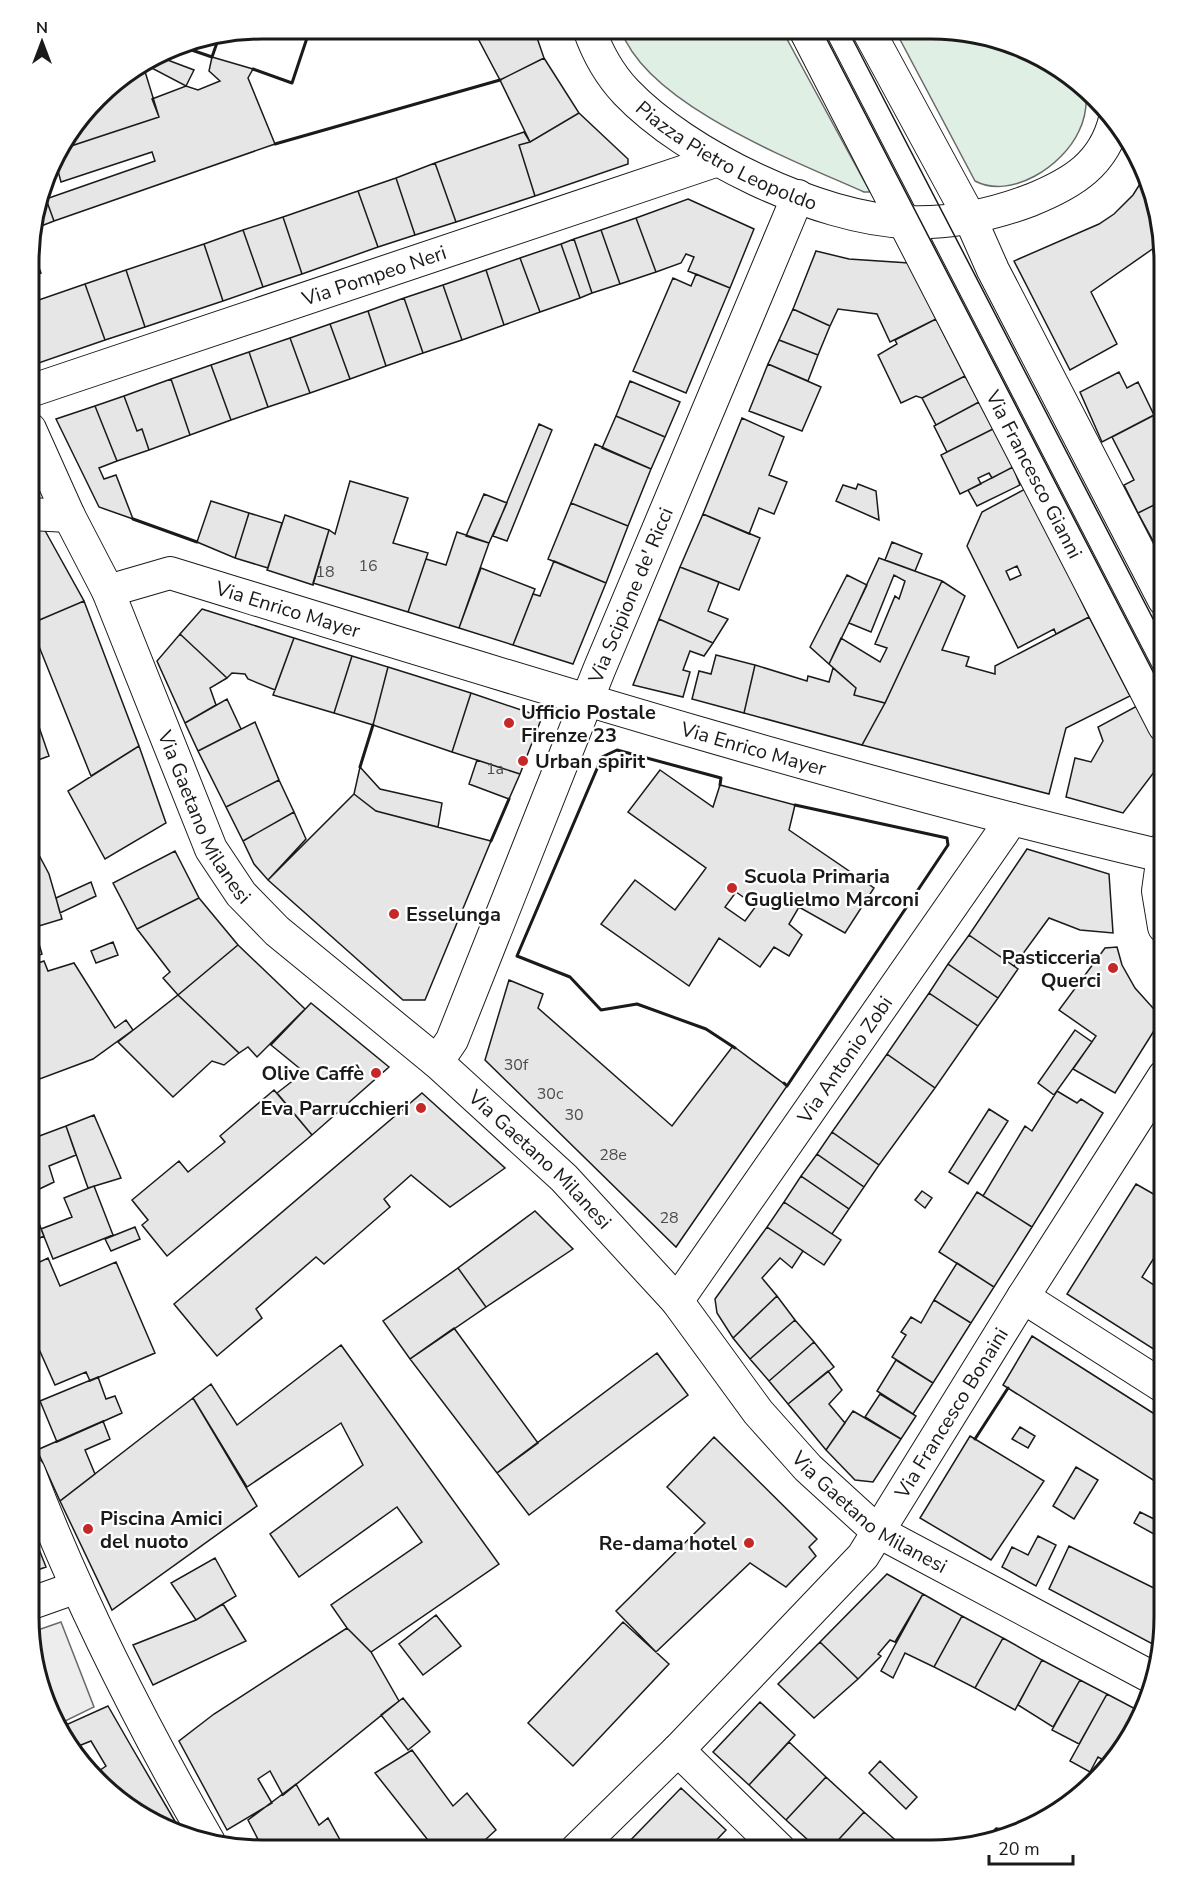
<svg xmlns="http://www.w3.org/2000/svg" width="1193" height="1879" font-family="'Nunito Sans',sans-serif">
<rect width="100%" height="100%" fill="#fff"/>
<!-- green -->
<path fill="#e0efe3" stroke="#6a6a6a" stroke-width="1.5" d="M621,30h161l88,162h-6c-69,-31 -217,-87 -243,-162z
M895,30c22,0 45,-2 66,1 44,4 94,28 125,59 1,13 -1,29 -7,41 -16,35 -68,69 -104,50z"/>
<!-- parking -->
<path fill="#ededed" stroke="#6a6a6a" stroke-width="1.5" d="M61,1622l33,85 -37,18 -11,-18 -14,-75z"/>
<!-- building -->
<path fill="#e6e6e6" stroke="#1a1a1a" stroke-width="1.5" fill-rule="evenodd" d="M473,29h61l10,29 -44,22z
M157,56l37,14 -8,16 -42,-22z
M212,57l41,12 -5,9 27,66 -221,77 -8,-22 109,-38 -3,-9 -91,30 -7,-26 5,-6 100,-33 -7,-18 34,-13 12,4 22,-9 -11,-10z
M544,58l35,55 -49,29 -30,-62z
M143,65l16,52 -100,33 49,-63z
M579,113l49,46v5l-93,32 -16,-51 11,-3z
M524,132l6,10 -11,3 16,51 -79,26 -21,-59z
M435,163l21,59 -41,13 -19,-57z
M396,178l19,57 -37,12 -20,-56z
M1143,179l5,1 13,63 -70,49 26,52 -47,26 -56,-109 85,-37 15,-10 19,-19z
M43,191l11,30 -23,9z
M358,191l20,56 -76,27 -19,-57z
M688,199l66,30 -24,59 -42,-17 6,-14 -8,-3 -5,9 -25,9 -20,-54z
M283,217l19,57 -39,13 -20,-57z
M636,218l20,54 -36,12 -19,-54z
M243,230l20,57 -40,14 -19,-57z
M601,230l19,54 -28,9 -18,-54z
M574,239l18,54 -12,5 -19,-54z
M30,243l11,30 -11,4z
M204,244l19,57 -78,26 -19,-57z
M561,244l19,54 -40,14 -20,-54z
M816,251l33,8 60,4 27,56 -46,23 -13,-28 -39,-5 -8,17 -37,-17z
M520,258l20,54 -36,13 -18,-55z
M126,270l19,57 -40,13 -20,-56z
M486,270l18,55 -42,15 -19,-55z
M696,274l34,14 -44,105 -53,-22 40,-93 18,8z
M85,284l20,56 -75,26v-63z
M443,285l19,55 -39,13 -19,-55z
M404,298l19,55 -37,13 -18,-55z
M793,309l37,17 -12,29 -39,-15z
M368,311l18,55 -36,13 -20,-55z
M936,319l29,57 -43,22 -6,-2 -15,7 -23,-48 19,-11 -2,-4z
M330,324l20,55 -40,14 -20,-55z
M1164,331v38l-6,-13z
M290,338l20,55 -42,14 -19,-55z
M779,340l39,15 -10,26 -40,-17z
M249,352l19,55 -37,13 -20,-55z
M768,364l53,23 -19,44 -53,-20z
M211,365l20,55 -41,15 -19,-56z
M1119,372l8,16 11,-6 16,33 -52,27 -22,-50z
M965,376l14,26 -43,23 -14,-27z
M171,379l19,56 -41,15 -7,-21 -5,2 -13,-35z
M630,381l50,21 -15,35 -49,-21z
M124,396l13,35 5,-2 7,21 -32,11 -22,-55z
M979,402l14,27 -46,23 -13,-26z
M95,406l22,55 -18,7 5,11 12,-4 17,44 -34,-12 -43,-88z
M1164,410v90l-26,13 -14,-28 10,-5 -22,-43z
M616,416l49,21 -14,32 -49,-21z
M742,418l42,19 -15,38 18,7 -13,32 -15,-6 -10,26 -46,-20z
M539,424l13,6 -45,111 -14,-5z
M993,429l20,38 -21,11 -3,-5 -11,5 3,6 -21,10 -19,-39z
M595,444l56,25 -23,57 -57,-23z
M1013,467l7,18 -43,21 -9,-16z
M350,481l58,17 -15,45 35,10 -20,59 -95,-29 16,-53 6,4z
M858,484l18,7 3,29 -43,-19 7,-16 13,4z
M1027,488l62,129 -33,17 -2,-5 -36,19 -51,-102 15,-34zM1017,566l4,9 -11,5 -4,-9z
M484,494l23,9 -18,40 -23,-7z
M1164,500v61l-26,-48z
M211,501l38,12 -14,45 -38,-16z
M571,503l57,23 -22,57 -58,-24z
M249,513l33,10 -14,45 -33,-10z
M703,514l57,24 -21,52 -59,-23z
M285,515l44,15 -16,55 -46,-15z
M43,527l41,74 -49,21 -5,-11v-78z
M457,532l32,11 -30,85 -51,-16 18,-53 20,6z
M892,542l30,12 -7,17 -30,-11z
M879,558l63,23 -57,122 -31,-8 2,-7 -27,-24 12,-26 39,24 7,-14 -12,-4 20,-48 4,3 6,-18 -11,-6 -23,57 -22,-9z
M554,561l52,22 -33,81 -60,-19 20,-51 7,2z
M680,567l39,15 -11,29 20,8 -15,24 -54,-24z
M481,568l54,21 -22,56 -54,-17z
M847,575l20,10 -38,79 -19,-17z
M942,581l23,15 -23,54 27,7 -3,9 29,8v-8l94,-49 41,79 -64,32 -17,66 -187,-49 23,-42z
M84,601l55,145 -48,30 -61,-152z
M202,609l92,29 -19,52 -27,-11 -3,-5 -13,-1 -5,5 -47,-44z
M659,619l54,24 -9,13 -14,-5 -7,19 7,2 -7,25 -50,-12z
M180,634l47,44 -17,10 6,17 -31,18 -28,-62z
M294,638l58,18 -18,57 -61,-18z
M716,655l39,10 -11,48 -52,-14 7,-28 12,3z
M352,656l36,11 -15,58 -39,-12z
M755,665l52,16 1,-5 21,6 4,-14 23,20 -2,7 31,8 -23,42 -118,-32z
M388,667l83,26 -19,59 -79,-27z
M471,693l71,24 -22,57 -68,-22z
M227,699l14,30 -43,22 -13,-28z
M30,704l9,23 -9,3z
M1137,706l27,48v5l-41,54 -57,-16 9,-39 16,4 12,-21 -5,-14z
M255,722l24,58 -53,27 -28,-56z
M39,727l10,29 -19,7v-33z
M139,746l27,77 -61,36 -37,-68z
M477,760l43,14 -11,25 -40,-15z
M360,767l20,22 62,14 -4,24 -62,-16 -22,-17z
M660,770l53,37 7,-22 75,20 -6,25 85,58 -29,45 -46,-26 -10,17 13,11 -13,21 -15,-9 -14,20 -41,-29 -30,48 -88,-62 34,-44 40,30 31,-42 -78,-56zM736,892l20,14 -11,15 -20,-14z
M279,780l15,32 -51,29 -17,-34z
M354,794l22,17 115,30 -66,159h-22l-135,-120z
M294,812l12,27 -38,41 -14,-16 -11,-23z
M30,838l19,36 13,45 -33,10z
M1027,849l82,25 4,59 -33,-3 -31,-12 -35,48 -45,-31z
M175,851l24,47 -62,31 -24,-46z
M91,882l5,14 -36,17 -4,-15z
M199,898l39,47 -60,50 -15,-17 7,-6 -33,-43z
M34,927l8,27 -13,5v-30z
M969,935l49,34 -20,29 -50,-34z
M113,942l5,13 -22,8 -5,-12z
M238,945l67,64 -48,48 -9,-10 -9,6 -61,-58z
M1117,947l5,18 13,23 27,30 -47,75 -42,-24 23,-33 -37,-26 46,-62z
M44,961l4,10 26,-8 41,65 11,-8 7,10 -40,29 -64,24v-117z
M948,964l50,34 -20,28 -49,-33z
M509,980l34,14 -5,14 134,118 61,-80 54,40 -111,161 -191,-187z
M929,993l49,33 -43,62 -48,-34z
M178,995l61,58 -15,12 -12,-4 -39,36 -55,-55z
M311,1003l78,64 -77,68 -35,-42 27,-21 -33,-27z
M1075,1030l17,12 -38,53 -16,-12z
M887,1054l48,34 -56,77 -47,-33z
M274,1090l38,45 -145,121 -25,-31 6,-5 -16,-20 47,-39 9,11 37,-30 -5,-6z
M1057,1091l20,12 4,-4 22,14 -71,114 -49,-31 42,-70 7,5z
M422,1093l83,75 -55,39 -39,-32 -27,24 6,8 -66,57 -8,-7 -60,52 6,9 -45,38 -43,-52z
M989,1109l19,12 -40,63 -19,-12z
M94,1115l27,63 -33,10 -22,-62z
M66,1126l10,29 -27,11 5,16 -25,12v-67l5,11z
M832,1132l47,33 -15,22 -47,-33z
M817,1154l47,33 -15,22 -48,-33z
M801,1176l48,33 -17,25 -48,-32z
M1136,1184l28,16v42l-22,35 22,15v43l-9,15 -88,-56z
M94,1186l19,49 -60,24 -12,-30 31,-12 -8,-19z
M922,1191l10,7 -7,10 -10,-8z
M977,1192l55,35 -38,60 -55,-35z
M784,1202l57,38 -17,25 -57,-38z
M535,1211l38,38 -87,58 -28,-39z
M35,1213l9,23 -15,7v-28z
M135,1227l5,12 -29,12 -6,-12z
M767,1227l36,24 -11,17 -12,-10 -18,20 15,18 -44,42 -16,-25 -2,-14z
M48,1258l12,28 56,-24 39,91 -65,28 -4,-9 -31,13 -21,-47 -5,2v-73z
M957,1263l37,24 -23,36 -37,-23z
M458,1268l28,39 -76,52 -27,-38z
M777,1296l18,24 -45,39 -17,-21z
M934,1300l37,23 -38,60 -41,-26 14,-22 -5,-3 10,-15 10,6z
M795,1320l19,22 -45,39 -19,-22z
M454,1328l84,115 -41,30 -87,-114z
M1032,1336l132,84v67l-161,-102z
M814,1342l20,25 -46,37 -19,-23z
M341,1345l158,219 -128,88 -24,-24 -16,-23 91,-63 -25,-35 -98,70 -29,-43 93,-69 -22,-42 -94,64 -54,-89 18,-14 26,41z
M657,1353l31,42 -159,120 -32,-42z
M896,1360l37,23 -20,31 -36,-23z
M828,1371l14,19 -13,14 16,19 -19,27 -38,-46z
M98,1377l8,22 9,-3 7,17 -65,29 -17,-41z
M880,1394l36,22 -15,23 -36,-22z
M193,1398l64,108 -145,104 -52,-109z
M853,1411l48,28 -28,43 -18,-2 -29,-30z
M103,1421l7,18 -25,11 10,24 -35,27 -23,-51z
M1020,1427l15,9 -7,12 -16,-9z
M970,1436l74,45 -53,79 -71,-42z
M714,1437l103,102 -8,8 7,9 -30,31 -36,-24 -94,89 -40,-41 89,-88 -38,-36z
M1076,1467l22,13 -24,39 -21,-13z
M1140,1512l24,12 -1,15 -29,-16z
M29,1524l17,43 -17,6z
M1038,1536l18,9 -20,41 -34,-19 10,-20 16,8z
M1069,1546l95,47v40l-4,15 -111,-59z
M215,1558l21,38 -40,24 -25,-37z
M887,1574l36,20 -28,48 -5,-2 -12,14 3,2 -23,23 -38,-37z
M923,1594l39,22 -28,51 -29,-14 -12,25 -12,-7z
M223,1604l23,37 -93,44 -20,-40 63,-25z
M436,1615l25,31 -38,29 -24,-31z
M962,1616l41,22 -28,50 -41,-21z
M623,1622l46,42 -96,102 -45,-43z
M347,1628l24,24 28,49 -116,94 -13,-24 -12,8 14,24 -45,27 -48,-89 35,-27z
M1003,1638l39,22 -27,50 -40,-22z
M820,1642l38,37 -44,39 -36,-34z
M1042,1660l38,20 -27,47 -35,-22z
M1080,1680l27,14 -28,50 -27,-14z
M1107,1694l36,19 -27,46 -5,5 -13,-7 -8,15 -20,-11z
M403,1698l27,34 -22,18 -27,-35z
M760,1702l35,33 -46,50 -36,-33z
M108,1706l23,40 52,89 -10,-2 -53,-31 -27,-27 13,-9 -15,-25 -20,8 -12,-21z
M789,1742l37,35 -40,43 -37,-35z
M412,1750l41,56 14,-13 29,37 -21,19h-40l-60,-76z
M880,1761l37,36 -11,12 -37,-36z
M826,1777l38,35 -35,38h-10l-33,-30z
M296,1784l23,41 9,-7 17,31h-82l-15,-29z
M681,1788l45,42 -19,20h-86z
M864,1812l38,34 -4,4h-69z
M996,1828l26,4 -36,7z
M739,1840l10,10h-20z"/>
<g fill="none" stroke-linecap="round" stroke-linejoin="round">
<!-- minor casing -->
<g stroke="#1a1a1a" stroke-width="34">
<g id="minor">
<path id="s1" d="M589,29c8,23 20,45 37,63 60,63 193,127 281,130 43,2 84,-7 124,-22 42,-17 73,-36 84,-81"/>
<path id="s2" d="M805,30l359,696"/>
<path d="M868,30l102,188 23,52 171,330"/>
<path id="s3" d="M30,391l688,-231"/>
<path id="s4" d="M30,429l39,87 39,75 103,258 30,45 36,37 160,131 127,116 113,123 81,111 50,56 69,63 276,147"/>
<path d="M30,514l39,2"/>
<path id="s5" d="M108,591l62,-18c329,101 657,204 992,283"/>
<path d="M1164,927l-6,-36 6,-43"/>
<path id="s6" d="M437,1062l15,-22 147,-370 199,-474"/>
<path d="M1023,1297l141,90"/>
<path id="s7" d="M677,1301l335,-482"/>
<path d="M29,1472c49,128 112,252 180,370"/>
<path d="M29,1604l48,-17"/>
<path d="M678,1750l102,100"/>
<path id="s8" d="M576,1850l102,-100 185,-194 160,-259 141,-221"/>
</g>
</g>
<!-- minor -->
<use href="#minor" stroke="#fff" stroke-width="32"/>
<!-- tram -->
<path stroke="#1a1a1a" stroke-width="1.5" d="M822,30l342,663
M848,30l316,610"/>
<!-- wall -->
<path stroke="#1a1a1a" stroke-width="3" d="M177,45l35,12 7,-20
M253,69l39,14 18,-54
M275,144l225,-64
M133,519l64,23
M360,767l13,-42
M720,785l1,-7 -104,-28 -15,7 -85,199 53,21 31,33 36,-6 69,25 29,19
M491,841l18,-42
M784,1083l3,3 161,-241 -1,-7 -152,-33
M975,1439l33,-51"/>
</g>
<!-- markers -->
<g fill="#c62828" stroke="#fff" stroke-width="2">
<circle cx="509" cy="723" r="6"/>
<circle cx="523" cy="761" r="6"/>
<circle cx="732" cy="888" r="6"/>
<circle cx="394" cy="914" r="6"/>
<circle cx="1113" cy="968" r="6"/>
<circle cx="376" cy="1073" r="6"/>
<circle cx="421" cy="1108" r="6"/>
<circle cx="88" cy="1529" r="6"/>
<circle cx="749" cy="1543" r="6"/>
</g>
<g text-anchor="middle" stroke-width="4.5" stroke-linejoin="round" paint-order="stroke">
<!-- number labels -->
<g font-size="16" fill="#4d4d4d">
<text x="368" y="571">16</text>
<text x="325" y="577">18</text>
<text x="495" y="774">1a</text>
<text x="516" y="1070">30f</text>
<text x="550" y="1099">30c</text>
<text x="574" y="1120">30</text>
<text x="613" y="1160">28e</text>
<text x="669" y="1223">28</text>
</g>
<!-- street labels -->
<g font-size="20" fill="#1a1a1a" stroke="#fff">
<text dy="7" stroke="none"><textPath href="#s1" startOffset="194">Piazza Pietro Leopoldo</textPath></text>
<text dy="7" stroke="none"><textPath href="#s3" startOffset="363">Via Pompeo Neri</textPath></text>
<text dy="7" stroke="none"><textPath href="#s2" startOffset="500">Via Francesco Gianni</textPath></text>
<text dy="7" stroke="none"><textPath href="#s6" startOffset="506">Via Scipione de' Ricci</textPath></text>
<text dy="7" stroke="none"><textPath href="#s5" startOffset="188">Via Enrico Mayer</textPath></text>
<text dy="7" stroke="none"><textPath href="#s5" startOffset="674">Via Enrico Mayer</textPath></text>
<text dy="7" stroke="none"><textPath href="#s4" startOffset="426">Via Gaetano Milanesi</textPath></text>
<text dy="7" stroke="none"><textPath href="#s7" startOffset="294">Via Antonio Zobi</textPath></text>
<text dy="7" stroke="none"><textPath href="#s4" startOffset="912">Via Gaetano Milanesi</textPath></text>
<text dy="7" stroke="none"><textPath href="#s8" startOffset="579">Via Francesco Bonaini</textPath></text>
<text dy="7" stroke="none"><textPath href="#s4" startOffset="1398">Via Gaetano Milanesi</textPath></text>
</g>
<!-- poi labels -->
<g font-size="20" font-weight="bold" fill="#1a1a1a" stroke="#fff" text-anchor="start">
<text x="521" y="719">Ufficio Postale<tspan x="521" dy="23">Firenze 23</tspan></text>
<text x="535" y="768">Urban spirit</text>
<text x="744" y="883">Scuola Primaria<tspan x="744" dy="23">Guglielmo Marconi</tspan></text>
<text x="406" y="921">Esselunga</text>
<text x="1101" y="964" text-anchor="end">Pasticceria<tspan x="1101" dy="23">Querci</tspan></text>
<text x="364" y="1080" text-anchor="end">Olive Caffè</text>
<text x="409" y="1115" text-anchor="end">Eva Parrucchieri</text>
<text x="100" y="1525">Piscina Amici<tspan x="100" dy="23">del nuoto</tspan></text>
<text x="737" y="1550" text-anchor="end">Re-dama hotel</text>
</g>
</g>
<!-- crop -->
<path d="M0 0H1193V1879H0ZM262 39H931A223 223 0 0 1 1154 262V1617A223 223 0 0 1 931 1840H262A223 223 0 0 1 39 1617V262A223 223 0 0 1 262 39Z" fill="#fff" fill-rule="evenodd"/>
<path fill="none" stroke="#1a1a1a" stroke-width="3" d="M262 39H931A223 223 0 0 1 1154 262V1617A223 223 0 0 1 931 1840H262A223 223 0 0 1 39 1617V262A223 223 0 0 1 262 39Z"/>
<!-- north arrow -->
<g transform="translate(42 42)" stroke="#ffffff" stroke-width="4.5" paint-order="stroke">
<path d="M0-4.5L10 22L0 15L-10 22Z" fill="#1a1a1a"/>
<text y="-9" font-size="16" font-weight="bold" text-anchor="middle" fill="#1a1a1a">N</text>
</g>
<!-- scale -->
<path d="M989 1855v9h84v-9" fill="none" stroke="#1a1a1a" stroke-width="3"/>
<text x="998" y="1855" font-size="18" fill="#1a1a1a" stroke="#ffffff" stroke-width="4.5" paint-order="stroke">20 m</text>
</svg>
